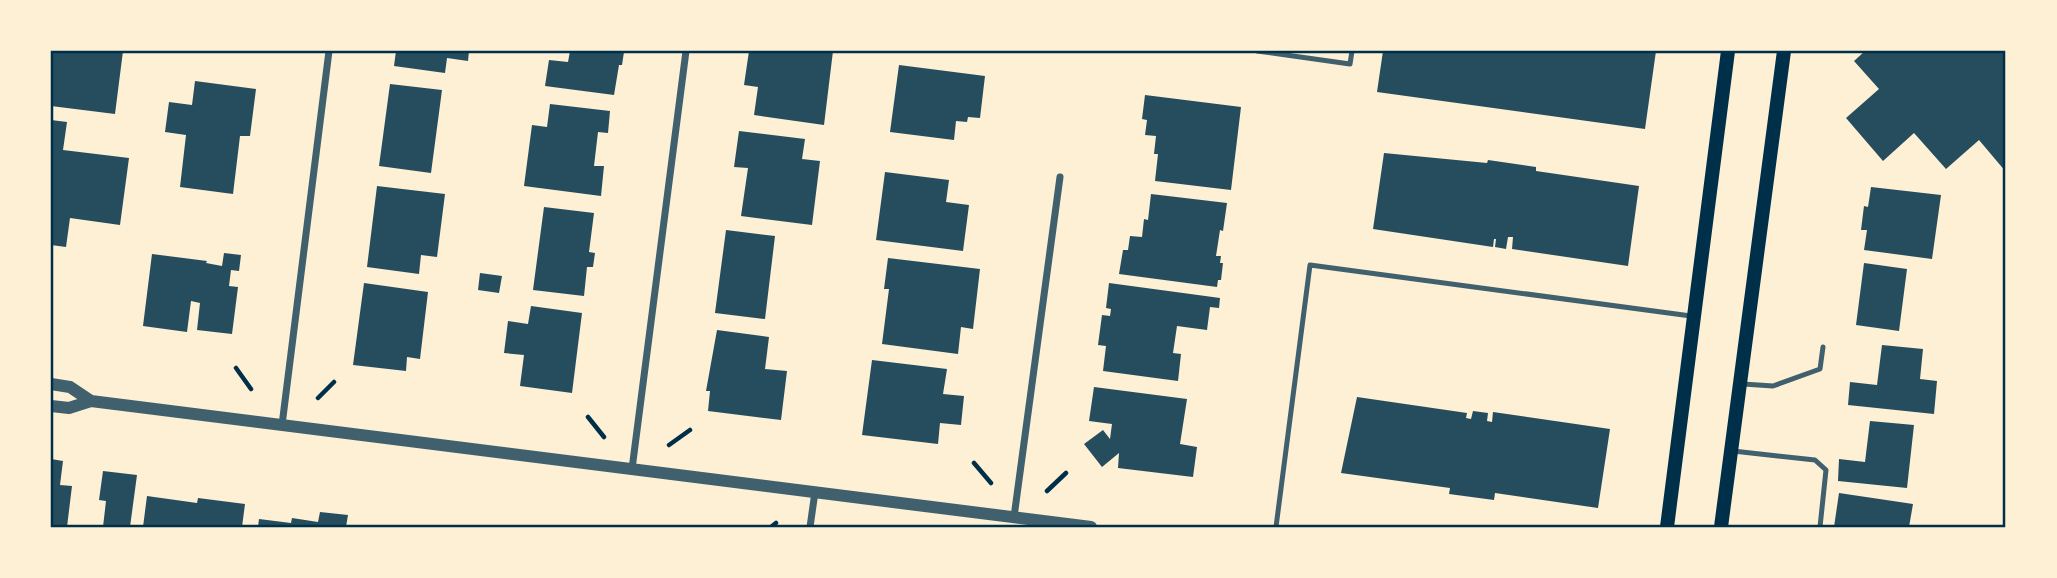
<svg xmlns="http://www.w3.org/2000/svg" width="2057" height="578" font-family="'Alegreya Sans',sans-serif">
<rect width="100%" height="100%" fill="#fdf0d5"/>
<!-- building -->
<path fill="#264d5e" d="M51,51h72l-8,63 -64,-8z
M396,51h73l-1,10 -21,-3 -2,15 -51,-7z
M570,51l54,1 -2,13h-3l-5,30 -69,-9 4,-26 19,2z
M749,51h84l-9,74 -70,-10 4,-28 -14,-2z
M1383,51h273l-11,78 -268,-37z
M1865,51h141v121l-27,-32 -33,29 -32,-36 -31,28 -37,-43 33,-29 -25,-28z
M899,65l86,11 -5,42 -12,-1 -1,5 -11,-1 -2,19 -64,-8z
M195,81l61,8 -6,47h-10l-7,58 -53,-7 6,-52 -21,-3 4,-30 23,3z
M390,84l52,6 -11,83 -52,-7z
M1145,95l96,12 -10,83 -76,-9 3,-27h-4l2,-18 -11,-1 2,-15 -5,-1z
M550,104l60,7 -2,22 -10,-1 -4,34h10l-3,30 -77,-10 8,-61 15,2z
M51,120l16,2 -4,28 66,8 -9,67 -50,-7 -4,29 -15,-2z
M739,131l66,8 -3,20 18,2 -8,64 -71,-9 7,-48 -14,-1z
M1384,153l103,10 1,-3 48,7v4l103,15 -11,80 -116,-17 1,-12h-5l-2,12 -11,-2 1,-8h-2l-1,8 -120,-18z
M885,172l64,8 -3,22 23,3 -6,46 -87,-11z
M377,186l68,8 -8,63 -16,-2 -2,19 -52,-7z
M1871,187l70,8 -9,64 -68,-9 3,-20h-6l3,-24 4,1z
M1151,194l76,9 -4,28 -3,-1 -4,26h5l-1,7h3l-2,17h-3l-1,7 -98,-13 4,-24h5l2,-14 12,1 2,-18 4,1z
M544,207l50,6 -5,39 6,1 -2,14h-6l-3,29 -51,-6z
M726,230l49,6 -10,83 -50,-6z
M224,253l17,2 -2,16 -8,-1 -2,16 9,1 -6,47 -35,-4 3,-27 -9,-2 -4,31 -44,-6 9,-72 55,7 -1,2 16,3z
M888,258l92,11 -7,60 -12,-2 -3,27 -76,-10 7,-55h-5z
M1864,263l43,6 -8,62 -43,-6z
M480,273l22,3 -3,17 -21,-3z
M364,283l64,9 -8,67 -13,-2 -1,14 -53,-6z
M1109,283l111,15 -1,10 -9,-1 -3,23 -30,-4 -4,27 8,1 -3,27 -75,-10 3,-25 -8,-1 4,-30 8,1 1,-7 -5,-1z
M531,306l51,7 -10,80 -52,-7 4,-31 -20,-2 4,-32 20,3z
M717,330l52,7 -4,32 22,2 -6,49 -73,-9 2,-20h-4z
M1882,345l41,4 -3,30 17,2 -3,33 -86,-9 2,-23 27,3z
M872,360l75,9 -4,25 21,2 -3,29 -21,-2 -2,21 -76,-9z
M1094,387l93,12 -7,45 17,3 -4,30 -75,-9 1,-15 -17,14 -18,-23 19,-14 7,9 2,-15 -23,-3z
M1357,397l110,16 -1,5 5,1 2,-8 15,2 -1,8 5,1 1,-10 117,17 -12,79 -103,-15 -1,7 -45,-6 1,-6 -109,-15z
M1870,421l44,4 -7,63 -69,-7 1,-22 26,3z
M51,459l12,2 -3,24 12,1 -5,41h-16z
M103,471l34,4 -7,52h-27l3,-26 -7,-1z
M1839,493l74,11 -4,23h-75z
M147,496l50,7 1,-5 47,6 -3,23h-99z
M320,512l28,3 -2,12h-88l1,-8 32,4 1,-5 26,4z"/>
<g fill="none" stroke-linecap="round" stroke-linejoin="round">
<!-- path -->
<path stroke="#003049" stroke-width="4.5" d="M236,368l15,21
M318,398l16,-16
M588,417l16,20
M669,445l21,-15
M974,463l17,20
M1047,491l19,-18
M771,527l5,-4"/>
<!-- service -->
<path stroke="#3f606c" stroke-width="5" d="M1257,51l93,13 2,-13
M1743,384l30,2 47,-17 3,-22
M1733,451l82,9 11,10 -6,57
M1276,527l34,-262 381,51"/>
<!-- minor -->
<path stroke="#3f606c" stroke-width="7" d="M282,425l47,-374
M632,469l54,-418
M1014,517l46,-340
M810,527l5,-35"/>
<!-- tertiary -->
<path stroke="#3f606c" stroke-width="12" d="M51,384l19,3 21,14
M51,406l18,2 22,-7 1000,126"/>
<!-- secondary -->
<path stroke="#003049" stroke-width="14" d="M1667,527l61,-476
M1721,527l63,-476"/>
</g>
<!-- border -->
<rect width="2057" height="578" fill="none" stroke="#fdf0d5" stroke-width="105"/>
<rect x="52" y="52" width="1952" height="474" fill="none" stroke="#003049" stroke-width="2.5"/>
</svg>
